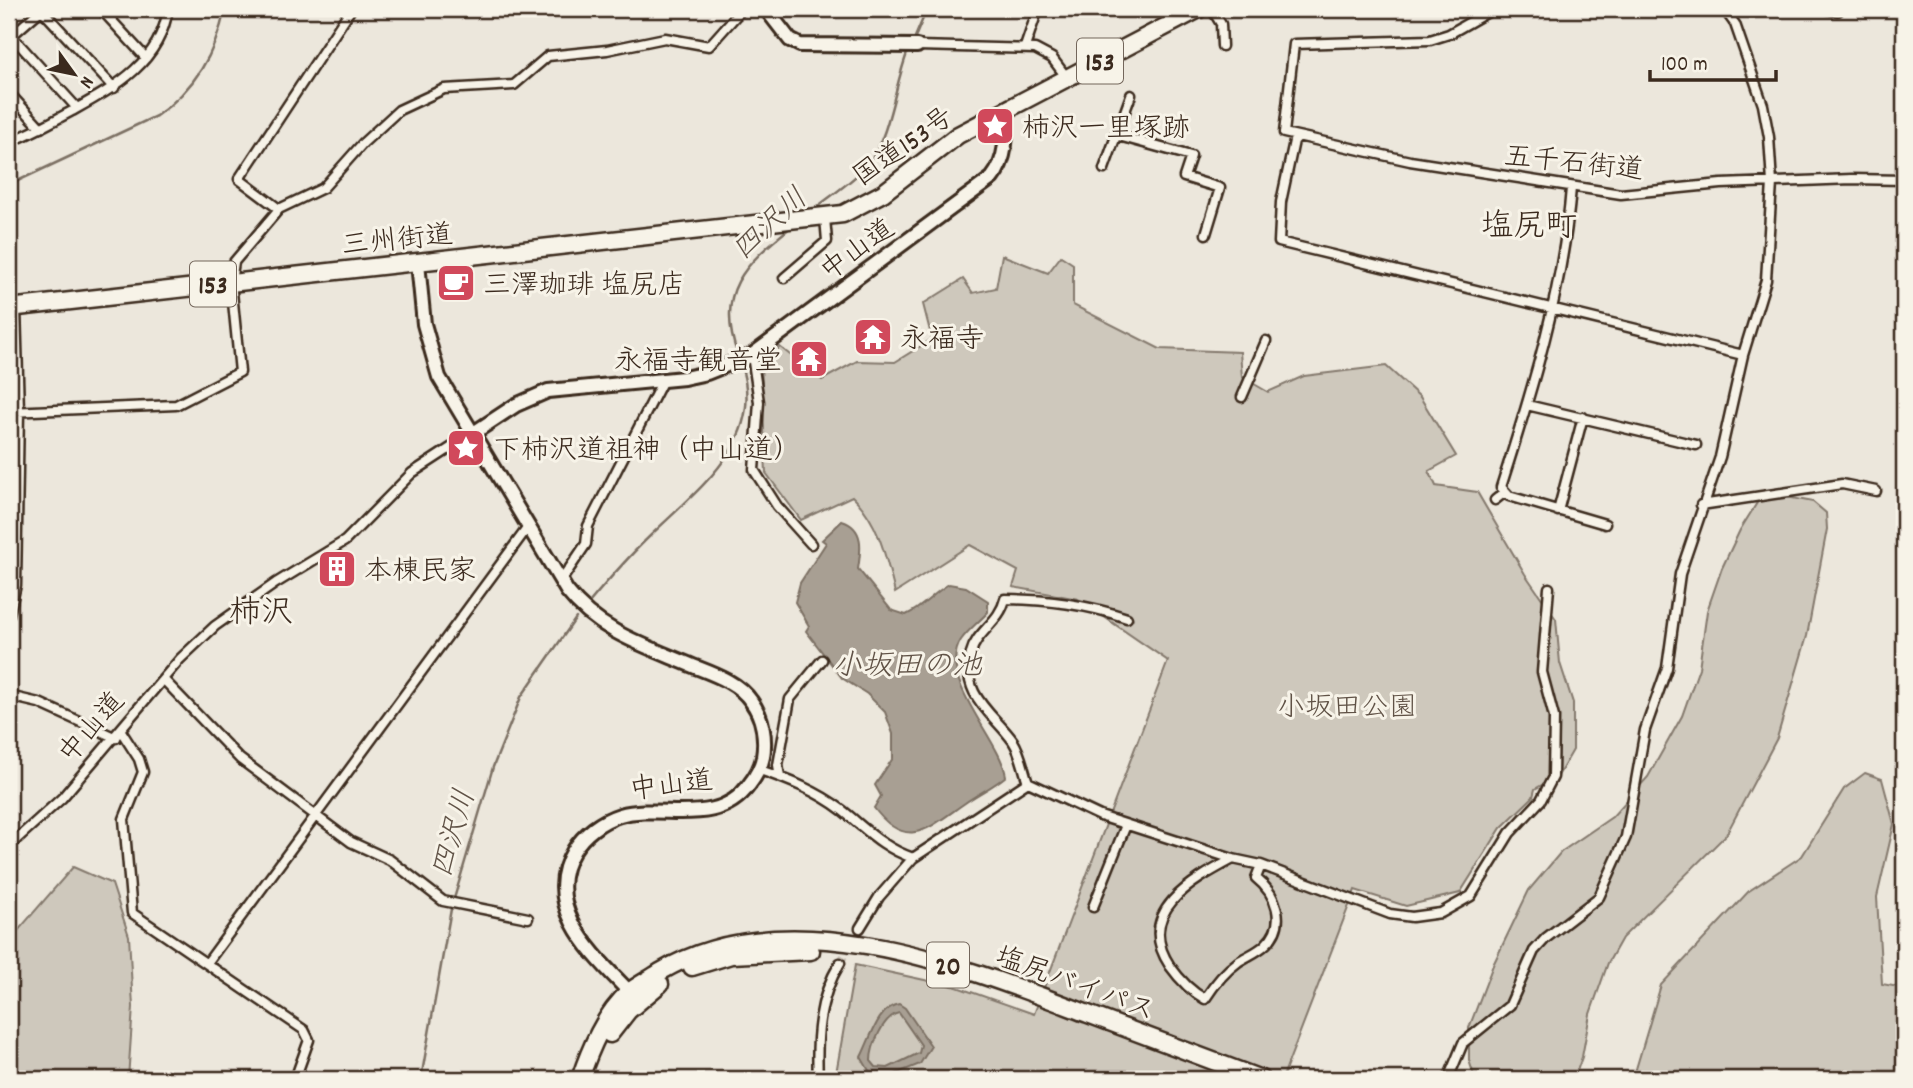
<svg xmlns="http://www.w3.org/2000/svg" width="1913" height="1088" font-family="Dekko,'Klee One',sans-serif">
<rect width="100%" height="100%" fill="#ece7dc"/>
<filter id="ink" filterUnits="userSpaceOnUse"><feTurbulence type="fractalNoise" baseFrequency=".0143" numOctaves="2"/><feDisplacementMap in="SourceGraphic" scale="14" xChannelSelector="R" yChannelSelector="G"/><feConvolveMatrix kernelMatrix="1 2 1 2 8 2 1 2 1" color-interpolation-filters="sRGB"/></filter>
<g filter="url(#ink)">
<!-- green -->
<path fill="#cec8bc" stroke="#84796d" stroke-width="2" d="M1002,255l46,18 13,-17 12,8v41l87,44 80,3 2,25 26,15 36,-16 82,-10 34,31 36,59 -27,15 7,15 41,6 48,82 31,45 4,44 13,40v47l-15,26 -23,13 -2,8 -32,31 -41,65 -54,13 -51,-16 -73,189h-447l20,-114 102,22 77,27 134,-353 -90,-62 -65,-12 5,-16 -48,-26 -75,48c-9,-36 -16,-71 -43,-97l-51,24 -35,-47 -5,-110 19,-16 42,33 35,-19 38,1 37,-23 -9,-35 40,-25 10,14 23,-5z
M1776,495l37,7 13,11 1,16 -20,107 -30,102 -51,97 -104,103 -14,25 -18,51 -8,43 -8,22h-99l-6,-19v-32l24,-63 36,-75 32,-38 51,-35 36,-40 34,-61 17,-48 8,-57 15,-43 18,-38 20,-32z
M1865,773l17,6 12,45 -17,73 5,87 22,4v91h-271l28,-94 88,-94 53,-35 42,-67z
M73,867l39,17 17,52 4,71 -5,72h-119v-138z"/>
<!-- water -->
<path fill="#a89f93" stroke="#7c7064" stroke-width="2" fill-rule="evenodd" d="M842,521c23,7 19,29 16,48l33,41 15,5c18,-8 27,-22 43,-31l17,3 22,14v11c-8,9 -20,18 -27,28 -25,39 39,98 45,136 -13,11 -27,17 -41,27 -36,25 -58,49 -91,5l7,-12 -6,-11 18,-27v-24l-8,-22 -18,-18 -25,-16 -36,-47 3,-5 -14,-24 5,-19 26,-40 -4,-3z
M899,1004l6,4 26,38 -11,18 -37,15 -12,-5 -10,-17c9,-17 17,-50 38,-53zM899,1013l22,32 -2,8 -31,15 -12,-1 -5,-6c0,-14 12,-45 28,-48z"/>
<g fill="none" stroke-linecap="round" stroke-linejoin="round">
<!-- stream -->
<path stroke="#7c7064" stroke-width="2.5" d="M913,42l14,-33
M9,185l147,-69c39,-27 59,-62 69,-107
M813,210c18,-15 40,-28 55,-46 21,-25 27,-81 40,-113
M738,356c-23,-65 6,-91 53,-129
M589,603c20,-24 40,-47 62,-68 46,-45 116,-95 90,-169
M421,1079l30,-170 42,-142 28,-70 55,-79"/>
<!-- street-tunnel -->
<path stroke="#c9c1b6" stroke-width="8" stroke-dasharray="8 4" stroke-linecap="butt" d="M840,963l20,-35"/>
<!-- street casing -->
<g stroke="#3b2a1e" stroke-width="13">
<path id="street" d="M41,9l73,79
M101,9l45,49
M1212,9l9,15 1,22
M1493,9l-44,25 -19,6 -136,4 -10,89 126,28 211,33 100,-10 131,-5 52,1
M1827,9l11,2
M9,33l68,75
M9,38l33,-29
M917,46l118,3 17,9 15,20
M1025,47l13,-38
M9,93l32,35
M1115,135l76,21 -7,21 36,11 -14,46
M1298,137l-4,4 -13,61 -2,40 464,113
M9,142c22,-8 42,-20 63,-31 43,-24 88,-48 96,-102
M1104,169l27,-74
M1571,188c-8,103 -39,202 -70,299l8,9 96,28
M279,209l-40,-30 112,-170
M784,278l43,-37 -2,-23
M752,355l7,47 -5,68 23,36 34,38
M1242,397l24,-56
M1527,405l169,40
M9,412l167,-7 64,-33 -9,-90 3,-20 45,-53 44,-21 40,-45 36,-33 45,-21 70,-4 34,-29 59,-6 58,-12 44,8 33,-37
M1495,500l10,-8
M1701,505l141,-21 34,7
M1558,511l25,-94
M561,581l25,-37 2,-18 75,-146
M9,615l7,-30 3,-174 -3,-104
M1127,618c-41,-14 -79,-18 -122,-19 -5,23 -29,33 -34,54 -12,42 24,62 42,88 8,12 10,28 15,41l72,34 133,43 28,6 129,49 22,3 29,-4 30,-17 39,-63 31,-33 12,-23 1,-60 -12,-45 7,-84
M164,680l76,79 111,83 39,18 53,41 85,17
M9,696l30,7 77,35
M121,731l18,28 4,13 -19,47 8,94 172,117 5,10 -14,39
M760,770c29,10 57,21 82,40 24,19 41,38 71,48
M780,777l-2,-12 12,-66 32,-39
M9,846l53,-48 118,-139 35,-33 61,-43 69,-42 67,-68 60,-39
M1233,859c-41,22 -99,53 -63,107 10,14 20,25 35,33 9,-14 19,-27 33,-37 9,-6 20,-10 28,-18 22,-21 10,-50 -10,-66l5,-13
M1093,907l33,-82
M860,928l19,-31 34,-39 115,-76
M207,963l321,-436
M818,1079c-2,-41 0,-80 22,-116
M1448,1079l15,-36 47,-38 24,-54 12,-13 53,-41 27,-60 19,-107 22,-62 13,-94 40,-117 23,-102 23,-75 6,-97 -3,-46 -6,-32 -28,-81 -11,-15"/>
</g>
<!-- secondary casing -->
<g stroke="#3b2a1e" stroke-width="18">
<path id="secondary" d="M766,9l24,31 10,5 117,1
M418,263l6,61 15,53 128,214c32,41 79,55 126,75 20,8 45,16 58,35 12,16 15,37 12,56 -2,11 -7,19 -14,28 -32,44 -86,18 -129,30 -19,6 -36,19 -46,35 -36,59 25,109 61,148
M472,434l44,-29 32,-14 136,-13 23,-5 45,-18 240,-177c13,-16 18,-46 9,-65"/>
</g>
<!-- highway casing -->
<g stroke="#3b2a1e" stroke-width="21">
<path id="highway" d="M9,308l834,-94 40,-21 75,-58 241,-126
M692,967l39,-12 80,-4
M610,1034l18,-23 32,-27
M580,1079c10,-30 24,-64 49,-87 9,-7 21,-13 31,-20 127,-76 302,-6 428,42 57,22 115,43 173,65"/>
</g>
<!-- street -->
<use href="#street" stroke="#f7f3e8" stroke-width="8"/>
<!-- secondary -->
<use href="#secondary" stroke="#f7f3e8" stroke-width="12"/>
<!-- highway -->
<use href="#highway" stroke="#f7f3e8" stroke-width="16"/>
</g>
</g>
<!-- icons -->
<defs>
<g id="sight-square" transform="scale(2.0125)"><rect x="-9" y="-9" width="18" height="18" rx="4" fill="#d1495b" stroke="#f7f3e8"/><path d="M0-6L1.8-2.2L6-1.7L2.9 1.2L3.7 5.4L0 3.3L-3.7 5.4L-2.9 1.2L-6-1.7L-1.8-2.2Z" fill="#fff"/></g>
<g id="cafe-square" transform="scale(2.0125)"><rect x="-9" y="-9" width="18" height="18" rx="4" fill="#d1495b" stroke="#f7f3e8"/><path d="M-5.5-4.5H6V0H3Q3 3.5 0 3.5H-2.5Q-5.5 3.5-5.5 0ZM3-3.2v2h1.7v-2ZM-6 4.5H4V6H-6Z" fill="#fff"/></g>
<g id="temple-square" transform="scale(2.0125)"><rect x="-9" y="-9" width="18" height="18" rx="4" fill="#d1495b" stroke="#f7f3e8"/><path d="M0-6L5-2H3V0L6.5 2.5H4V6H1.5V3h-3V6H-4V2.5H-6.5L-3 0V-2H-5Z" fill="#fff"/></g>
<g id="building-square" transform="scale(2.0125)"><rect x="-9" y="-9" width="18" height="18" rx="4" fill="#d1495b" stroke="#f7f3e8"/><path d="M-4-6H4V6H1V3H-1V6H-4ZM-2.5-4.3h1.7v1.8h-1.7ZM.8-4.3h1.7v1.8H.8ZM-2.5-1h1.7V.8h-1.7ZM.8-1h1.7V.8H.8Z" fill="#fff"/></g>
</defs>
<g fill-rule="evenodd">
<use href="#sight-square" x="995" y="126"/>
<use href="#cafe-square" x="456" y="283"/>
<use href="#temple-square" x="873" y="337"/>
<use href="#temple-square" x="809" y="359"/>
<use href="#sight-square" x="466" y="448"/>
<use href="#building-square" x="337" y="569"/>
</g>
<g text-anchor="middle" stroke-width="6" stroke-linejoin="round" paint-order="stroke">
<!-- shield labels -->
<g fill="#f7f3e8" stroke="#73665b" stroke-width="2">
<rect x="1077" y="38.5" width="46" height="45" rx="5"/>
<rect x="190" y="261.5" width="46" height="45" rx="5"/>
<rect x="927" y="942.5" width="42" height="45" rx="5"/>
</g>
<g font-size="26" font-weight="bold" fill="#3b2a1e">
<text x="1100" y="70">153</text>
<text x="213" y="293">153</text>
<text x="948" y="974">20</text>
</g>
<!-- poi labels -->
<g font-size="28" fill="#3b2a1e" stroke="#f7f3e8" text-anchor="start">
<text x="1022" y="136">柿沢一里塚跡</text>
<text x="483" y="293">三澤珈琲 塩尻店</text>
<text x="900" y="347">永福寺</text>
<text x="782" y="369" text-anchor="end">永福寺観音堂</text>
<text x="493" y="458">下柿沢道祖神（中山道）</text>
<text x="364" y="579">本棟民家</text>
</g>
<!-- street labels -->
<g font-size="28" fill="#3b2a1e" stroke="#f7f3e8">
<text transform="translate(902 145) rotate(-35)" y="10">国道153号</text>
<text transform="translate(1574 161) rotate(6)" y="10">五千石街道</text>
<text transform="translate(397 238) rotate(-6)" y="10">三州街道</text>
<text transform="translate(856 248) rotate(-36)" y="10">中山道</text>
<text transform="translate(90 726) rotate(-49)" y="10">中山道</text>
<text transform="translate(671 783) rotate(-7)" y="10">中山道</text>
<text transform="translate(1076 982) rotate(20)" y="10">塩尻バイパス</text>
</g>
<!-- park labels -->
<g font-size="28" fill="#605246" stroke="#f7f3e8">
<text x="1347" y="715">小坂田公園</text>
</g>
<!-- water labels -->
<g font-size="30" font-style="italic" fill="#615347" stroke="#f7f3e8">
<text transform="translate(769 223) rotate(-43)" y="10">四沢川</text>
<text x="907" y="674">小坂田の池</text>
<text transform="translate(452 833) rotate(-74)" y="10">四沢川</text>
</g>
<!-- quarter labels -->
<g font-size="32" fill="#3b2a1e" stroke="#f7f3e8">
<text x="1529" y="235">塩尻町</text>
<text x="261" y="621">柿沢</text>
</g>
</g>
<!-- margin -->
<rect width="1913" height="1088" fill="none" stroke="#f7f3e8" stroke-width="35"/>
<rect x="18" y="18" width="1878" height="1053" fill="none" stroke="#3b2a1e" stroke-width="2.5" filter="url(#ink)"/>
<!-- north arrow -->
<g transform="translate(74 74) rotate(123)" stroke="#f7f3e8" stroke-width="5" paint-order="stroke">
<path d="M0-5L12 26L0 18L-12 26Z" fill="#3b2a1e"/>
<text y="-10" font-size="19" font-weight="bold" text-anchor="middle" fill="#3b2a1e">N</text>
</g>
<!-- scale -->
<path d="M1650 70v10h126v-10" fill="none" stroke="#3b2a1e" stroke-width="3.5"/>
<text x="1661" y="70" font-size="21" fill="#3b2a1e" stroke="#f7f3e8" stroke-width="5" paint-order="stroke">100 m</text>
</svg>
